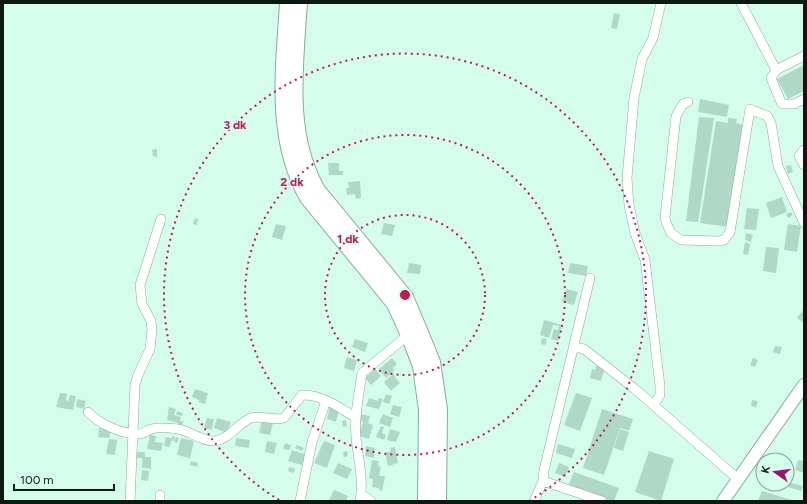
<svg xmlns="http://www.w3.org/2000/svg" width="807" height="504" font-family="Figtree,sans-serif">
<rect width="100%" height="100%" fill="#d4feeb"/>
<!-- building -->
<path fill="#afd8c6" d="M614,13l6,1 -3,15 -6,-1z
M804,65v26l-16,8 -11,-20z
M700,99l29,6 -2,12 -29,-5z
M699,117l15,1 -16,104 -12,-1z
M728,118l9,1 -1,4 8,2 -16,102 -28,-4 16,-102 12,2z
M157,149v8l-4,-1 -1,-6z
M328,163h11v8h4v4h-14z
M791,165l2,7 -5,2 -2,-8z
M360,181l1,17 -5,1 -1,-5 -8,1 -1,-7h3l-1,-6z
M782,197l5,15 -16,6 -5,-15z
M747,208l12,1 -3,21 -12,-1z
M791,212l2,3 -5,3 -2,-4z
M195,218l3,1 -1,6 -4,-1z
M384,223l11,2 -3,11 -11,-2z
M276,224l10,2 -4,14 -10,-3z
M788,224l13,2 -4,26 -13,-2z
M746,233l7,2 -2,7 -6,-2z
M745,242l5,2 -2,11 -5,-1z
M766,247l13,1 -3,25 -13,-2z
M409,263l12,2 -1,9 -13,-1z
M570,263l18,3 -2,10 -18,-3z
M566,289l12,3 -4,13 -12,-3z
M804,309v14l-7,-5z
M544,320l18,5 -4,16 -7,-2 3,-10 4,1 1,-4 -6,-1 -4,13 -9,-3z
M542,338l5,1 -2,6 -4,-1z
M355,339l13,4 -3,9 -13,-5z
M775,346l7,1 -2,7 -7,-2z
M347,357l10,3 -3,11 -10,-3z
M392,358l5,6 -4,4 2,2 -9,8 -7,-9z
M753,358l5,2 -3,7 -5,-2z
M596,366l9,2 -4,13 -11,-3 2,-9 3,1z
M375,369l6,7 -10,9 -6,-7z
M393,374l7,9 -9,8 -7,-9z
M195,389l13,4 -3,11 -6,-2v-2l-7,-3z
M60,393l7,1 -1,6 2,1 2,-6 6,1 -3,14 -17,-3z
M576,393l16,5 -12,33 -16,-6z
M386,394l6,2 -3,8 -6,-2z
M369,398l9,3 1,-3 4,1 -4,10 -13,-3z
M77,399l9,2 -2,8 -8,-2z
M752,400l6,1 -2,6 -5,-1z
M393,405l9,2 -3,10 -9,-3z
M169,407l7,2 -2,6 7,2 -1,4h3l-1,5 -5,-1 1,-2 -11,-3z
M330,407l9,3 -3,12 -9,-3z
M602,409l31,10 -4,12 -9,-3 -16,47 -21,-7z
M177,411l6,2 -1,3 -6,-1z
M360,414l10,2 -2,7 5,2 -4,14 -10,-3 4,-14 -5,-2z
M383,414l10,4 -3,9 -11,-4z
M207,418l7,1 -2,11 -8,-2z
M217,418l14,4 -4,11 -13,-5z
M346,420l1,6 -4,1 -1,-6z
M262,421l11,2 -3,12 -11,-2z
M381,426l3,1 -2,6 4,2 -2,5 -8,-3z
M99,428l12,2 -2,8 -11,-1z
M390,429l10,3 -4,10 -9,-2z
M620,429l9,3 -6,19 -9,-3z
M150,435l6,1 -1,6 8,1 -2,8 -14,-2z
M172,436l3,1 -1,4h-3l-1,6 -6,-1 2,-9 6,1z
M176,437l3,1 -2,5 -3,-1z
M181,438l13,3 -4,17 -13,-3z
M236,438l14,2 -1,8 -14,-2z
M109,439l8,1 -2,15 -9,-1z
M267,441l10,2 -3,11 -9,-2z
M324,441l11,4 -8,23 -13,-5z
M285,443l6,2 -1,5 -7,-1z
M558,444l17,5 -3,9 -16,-5z
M297,445l7,3 -2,3 -7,-3z
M366,446l9,2 -1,10 -9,-2z
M395,447l3,16 -10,3 -3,-13 6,-2 -1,-3z
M292,450l13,4 -3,11 -14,-4z
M347,451l1,5 -4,1 -1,-5z
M649,451l25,8 -13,42 -26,-9z
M134,452h11v5h6v12l-9,-1v-10h-8z
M372,460l7,1 -1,5 3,1 -2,9h6l-3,15 -3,-1v-2l-7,-1 1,-8 -4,-1z
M798,460l6,1v12l-9,-3z
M191,461l7,2 -1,4 -7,-2z
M338,463l14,6 -5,10 -14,-6z
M559,463l10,4 -4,10 -10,-4z
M787,465l7,2 -1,4 -6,-2z
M289,467l6,1 -1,5 -6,-2z
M142,470l7,1 -1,10 -7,-1z
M574,472l45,16 -5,13h-5l-41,-15z
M787,482l16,4 -2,5 -23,-7h9z
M334,490l14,6 -2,5 -17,-1z
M762,491l33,10h-37z"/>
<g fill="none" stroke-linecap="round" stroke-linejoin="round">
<!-- minor casing -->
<g stroke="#85ac9b" stroke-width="10">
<path id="minor" d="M741,3l35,67
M804,56l-28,14 -5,8 10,24 2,2h11l10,-5
M688,102l-5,2 -7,12 -11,101 1,5 5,11 10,7 38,1 5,-1 6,-8 20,-123 17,7 4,7 7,43 26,57
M804,150l-5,6 5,9
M590,278l-46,192 -1,11 59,20
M575,347l9,2 51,40 104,91
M654,405l6,-10v-9l-15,-126 -10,-27 -6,-28 -2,-27 7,-80 8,-39 11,-21 8,-35
M88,412c10,11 33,22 49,22 5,1 9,-3 14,-5 8,-2 19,-1 27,0 12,2 25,13 37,12 15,-2 23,-18 36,-23 11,-3 22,3 33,0l18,-23c19,-1 38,13 53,22
M361,494l10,7
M160,495v6
M130,501l5,-116 3,-10 12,-26 2,-19 -1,-9 -9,-17 -2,-19 21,-66
M300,501l12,-59 14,-41
M360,501c4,-22 -2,-42 -4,-64 -2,-21 3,-43 6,-64l46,-38
M534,501l9,-20"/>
</g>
<!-- major casing -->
<g stroke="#85ac9b" stroke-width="14">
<path id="major" d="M723,501l81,-116"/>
</g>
<!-- highway casing -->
<g stroke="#85ac9b" stroke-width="16">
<path id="highway" d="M287,3c-4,66 -14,135 20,195l87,106 14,31 12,31 6,44 -1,91
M300,3c-4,62 -14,131 18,187l88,107 14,33 13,32 7,47 -1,92"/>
</g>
<!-- minor -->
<use href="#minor" stroke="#fff" stroke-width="9"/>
<!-- major -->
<use href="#major" stroke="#fff" stroke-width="12"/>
<!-- highway -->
<use href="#highway" stroke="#fff" stroke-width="14"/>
</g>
<!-- distance rings -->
<g fill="none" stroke="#c2185b" stroke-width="2" stroke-dasharray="2 4">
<circle cx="405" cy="295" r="80"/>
<circle cx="405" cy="295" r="160"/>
<path d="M279 500A241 241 0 1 1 531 500"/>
</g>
<circle cx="405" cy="295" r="6" fill="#c2185b" stroke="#d4feeb" stroke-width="2"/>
<g font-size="12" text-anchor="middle" font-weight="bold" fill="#c2185b" stroke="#d4feeb" stroke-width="3" stroke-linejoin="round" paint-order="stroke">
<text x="235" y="129">3 dk</text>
<text x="292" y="186">2 dk</text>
<text x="348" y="243">1 dk</text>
</g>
<!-- border -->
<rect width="807" height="504" fill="none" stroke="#0a1a13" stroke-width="8"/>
<!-- north arrow -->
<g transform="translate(775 472) rotate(284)"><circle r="19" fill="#d4feeb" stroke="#83a395"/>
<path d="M0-3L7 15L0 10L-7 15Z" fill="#97156b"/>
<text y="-6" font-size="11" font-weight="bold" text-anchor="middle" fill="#0a1a13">K</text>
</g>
<!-- scale -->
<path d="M14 484v6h100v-6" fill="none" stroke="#0a1a13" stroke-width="2"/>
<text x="20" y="484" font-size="12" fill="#0a1a13" stroke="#d4feeb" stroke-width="3" paint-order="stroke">100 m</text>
</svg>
